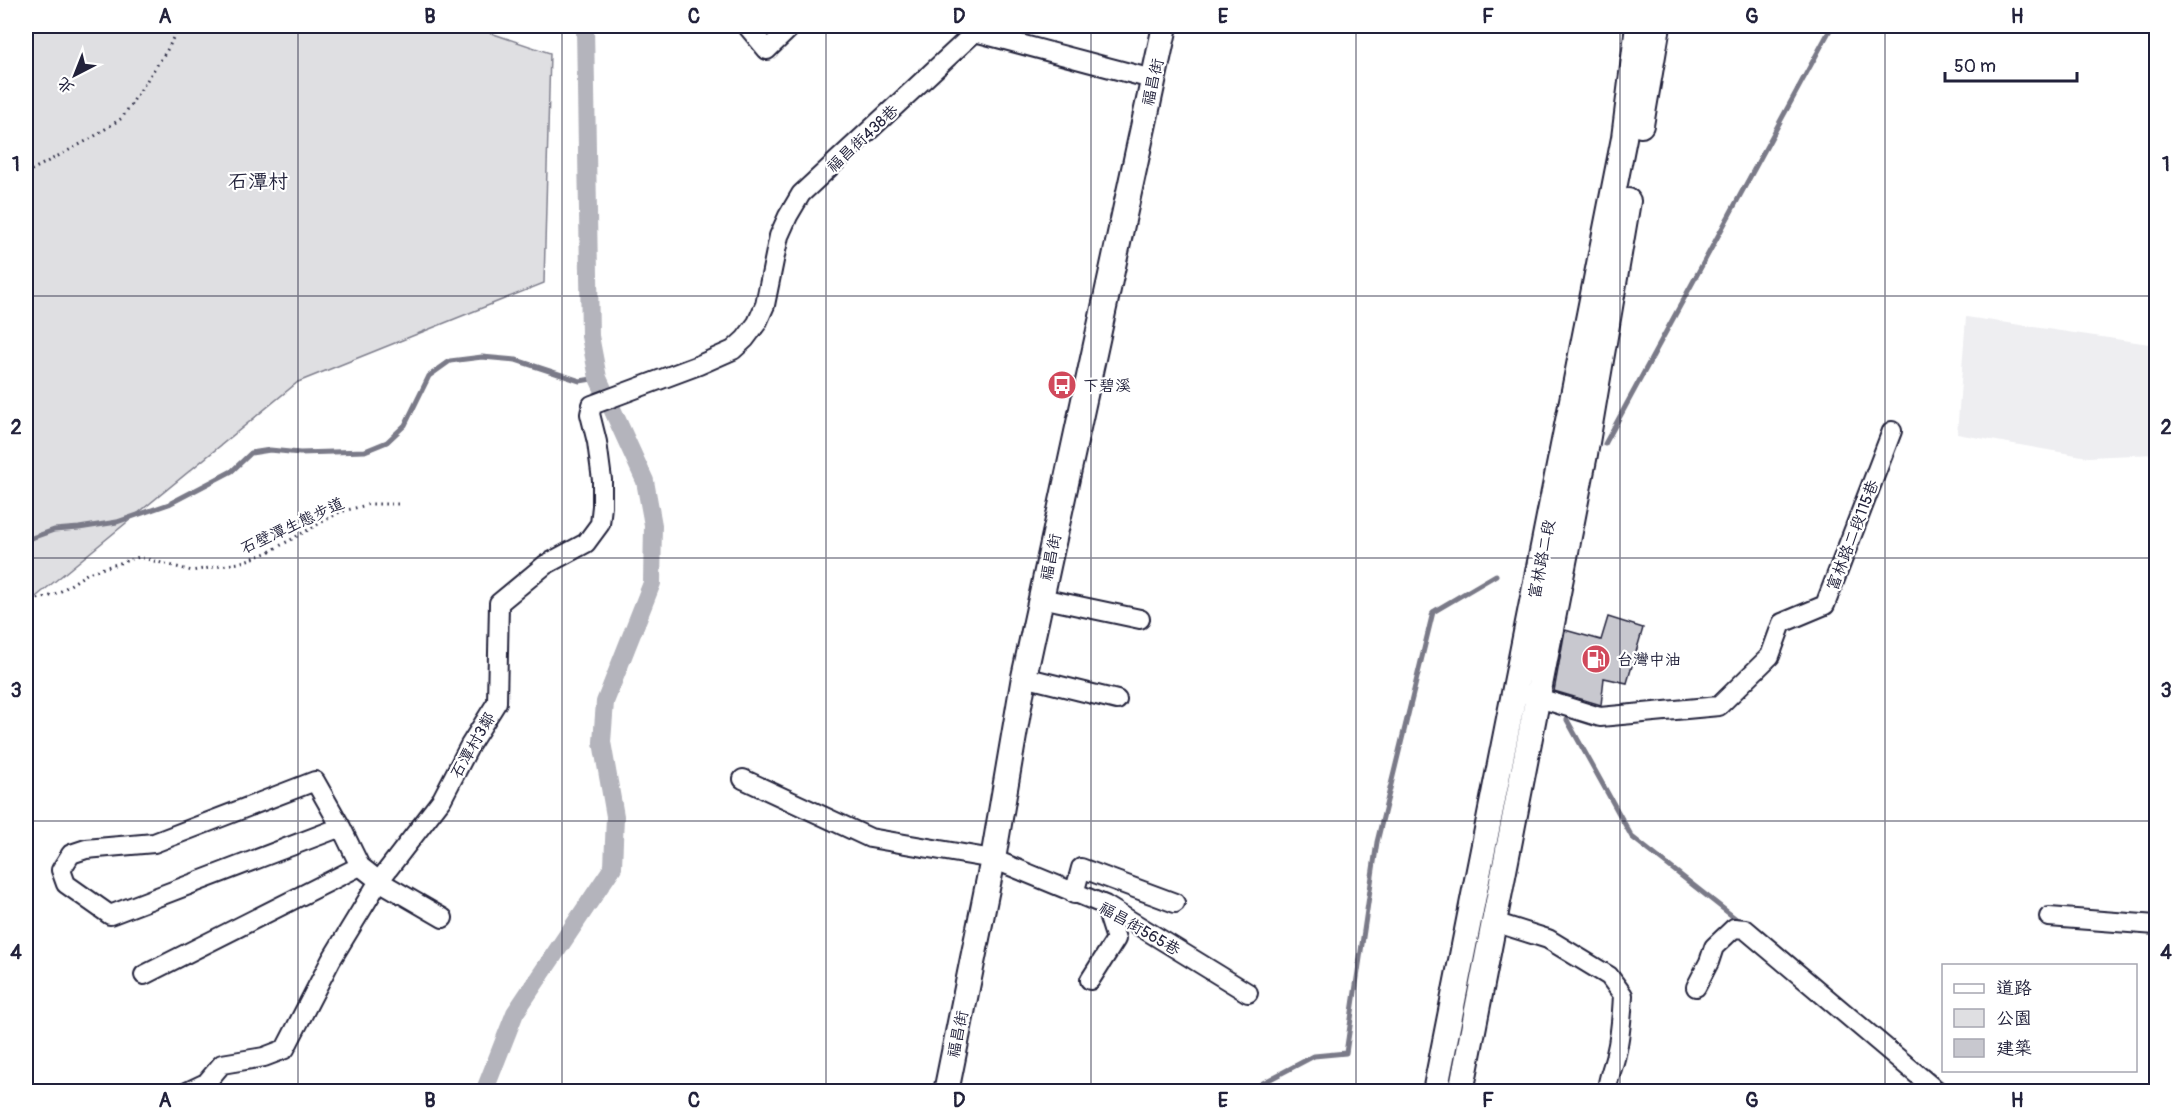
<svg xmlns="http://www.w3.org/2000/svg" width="2182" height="1117" font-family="Pangolin,'LXGW WenKai TC',sans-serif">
<rect width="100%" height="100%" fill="#fff"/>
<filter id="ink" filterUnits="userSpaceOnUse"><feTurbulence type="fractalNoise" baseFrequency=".0167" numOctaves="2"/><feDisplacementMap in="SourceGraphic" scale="12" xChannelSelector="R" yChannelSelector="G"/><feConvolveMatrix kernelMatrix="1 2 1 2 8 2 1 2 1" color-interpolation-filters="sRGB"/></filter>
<g filter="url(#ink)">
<!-- built -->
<path fill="#eeeef1" d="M1966,317l190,28v109l-68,3 -131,-23z"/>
<!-- green -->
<path fill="#dfdfe2" stroke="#80808e" stroke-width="1.5" d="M26,26h444l80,27 -6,230 -246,99 -272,223z"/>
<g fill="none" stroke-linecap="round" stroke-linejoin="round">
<!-- stream -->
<path stroke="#7a7a88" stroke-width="5" d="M1605,444l227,-418
M26,540l28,-10 25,-2 38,-6 52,-18 63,-33 19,-18 19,-3 30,3 65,-2 22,-9 18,-17 24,-49 21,-15 32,-4 34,3 64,21 18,-3
M1567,720l65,117 108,85
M1923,1068l30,24
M26,1074l4,2 1,16
M1256,1092l5,-8 53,-28 32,-3 31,-211 56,-230 63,-37"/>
<!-- canal -->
<path stroke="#b4b4bc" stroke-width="18" d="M484,1092l31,-79 98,-146 2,-51 -13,-74 3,-40 47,-119 1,-58 -8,-44 -47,-103 -8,-42 -5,-310"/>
</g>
<!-- building -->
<path fill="#c8c8cf" stroke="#22223b" stroke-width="1.5" d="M1608,617l35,11 -16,55 -23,-5 -3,27 -47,-14 11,-61 36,10z"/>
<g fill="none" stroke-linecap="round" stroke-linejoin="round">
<!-- minor casing -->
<g stroke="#22223b" stroke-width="22">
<path id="minor" d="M747,26l20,24 25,-24
M1041,598l99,21
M1024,677l93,23
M1526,694l74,23 119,-11 51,-50 12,-33 43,-18 67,-174
M743,779l127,59 123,21 112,46 143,88
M341,827l-26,-46 -161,62 -68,6 -15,5 -10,16 5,14 44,31 231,-88 19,39 19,15 64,37
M1074,894l7,-26 94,35
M2049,917l107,8
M1494,922l54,17 61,37 14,19c-1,20 -2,39 -7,59 -2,12 -9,24 -9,38
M144,975l216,-109
M1090,980l26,-41 -11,-34
M1696,987l13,-25 5,-15 20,-19 11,1 193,163
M187,1092l19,-9 16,-19 42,-7 21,-8 46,-89 48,-79 63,-82 28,-54 27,-43 2,-99 46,-38 41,-22 14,-19 2,-18v-26l-5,-38 -7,-28 2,-9 107,-40 34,-15 12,-11 12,-16 8,-18 14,-69 9,-20 13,-22 174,-162 177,47"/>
</g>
<!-- major casing -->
<g stroke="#22223b" stroke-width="28">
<path id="major" d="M1641,125l17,-99
M946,1092l47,-233 31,-182 141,-651
M1435,1092l189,-954 14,-112
M1461,1092l124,-638 43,-253"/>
</g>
<!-- path -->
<path stroke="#22223b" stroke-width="3" stroke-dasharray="1.5 4.5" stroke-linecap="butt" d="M26,173l64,-34 32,-21 47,-71 9,-21
M26,601l22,-4 13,-6 27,-18 51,-16 53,14 47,-8 28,-10 73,-41 30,-8h31"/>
<!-- minor -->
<use href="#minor" stroke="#fff" stroke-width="18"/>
<!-- major -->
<use href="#major" stroke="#fff" stroke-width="24"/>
</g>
</g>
<!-- grid -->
<path fill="none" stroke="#22223b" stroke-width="1.5" stroke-opacity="0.55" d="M298,26v1066M562,26v1066M826,26v1066M1091,26v1066M1356,26v1066M1620,26v1066M1885,26v1066M26,296h2130M26,558h2130M26,821h2130"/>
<!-- icons -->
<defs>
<g id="bus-disc" transform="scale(1.5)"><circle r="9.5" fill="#d1495b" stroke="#fff"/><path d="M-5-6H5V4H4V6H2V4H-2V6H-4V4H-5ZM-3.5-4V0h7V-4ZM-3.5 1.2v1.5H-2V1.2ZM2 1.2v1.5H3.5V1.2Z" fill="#fff"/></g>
<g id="fuel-disc" transform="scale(1.5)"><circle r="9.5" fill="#d1495b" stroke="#fff"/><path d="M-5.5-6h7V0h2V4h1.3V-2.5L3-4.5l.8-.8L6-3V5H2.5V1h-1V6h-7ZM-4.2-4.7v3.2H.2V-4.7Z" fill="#fff"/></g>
</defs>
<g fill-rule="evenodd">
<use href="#bus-disc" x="1062" y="385"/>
<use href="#fuel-disc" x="1596" y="659"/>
</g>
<g text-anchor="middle" stroke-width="4.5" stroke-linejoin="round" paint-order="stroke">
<!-- street labels -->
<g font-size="16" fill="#22223b" stroke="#fff">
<text transform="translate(1152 82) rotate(-77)" y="6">福昌街</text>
<text transform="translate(862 138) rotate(-43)" y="6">福昌街438巷</text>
<text transform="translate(292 525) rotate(-25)" y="6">石壁潭生態步道</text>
<text transform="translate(1852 535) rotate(-69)" y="6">富林路二段115巷</text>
<text transform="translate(1050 557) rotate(-78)" y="6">福昌街</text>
<text transform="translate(1541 559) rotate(-79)" y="6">富林路二段</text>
<text transform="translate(472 745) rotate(-60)" y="6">石潭村3鄰</text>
<text transform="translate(1140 928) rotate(30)" y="6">福昌街565巷</text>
<text transform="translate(957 1034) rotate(-78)" y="6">福昌街</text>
</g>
<!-- poi labels -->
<g font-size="16" fill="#22223b" stroke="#fff" text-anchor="start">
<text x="1083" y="391">下碧溪</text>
<text x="1617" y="665">台灣中油</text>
</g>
<!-- quarter labels -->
<g font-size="20" fill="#22223b" stroke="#fff">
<text x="258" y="188">石潭村</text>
</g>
</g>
<!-- margin -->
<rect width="2182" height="1117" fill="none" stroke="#fff" stroke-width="66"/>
<!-- legend -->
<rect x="1942" y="964" width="195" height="108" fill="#ffffff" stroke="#a7a7b1" stroke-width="1.5"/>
<rect x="1954" y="984" width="30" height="9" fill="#ffffff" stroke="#a7a7b1" stroke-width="1.5"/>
<text x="1996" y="994" font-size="18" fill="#22223b">道路</text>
<rect x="1954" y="1009" width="30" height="18" fill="#dfdfe2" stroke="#a7a7b1" stroke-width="1.5"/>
<text x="1996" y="1024" font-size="18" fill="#22223b">公園</text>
<rect x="1954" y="1039" width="30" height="18" fill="#c8c8cf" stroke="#a7a7b1" stroke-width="1.5"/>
<text x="1996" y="1054" font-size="18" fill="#22223b">建築</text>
<!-- north arrow -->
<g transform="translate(75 75) rotate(222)" stroke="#ffffff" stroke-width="4.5" paint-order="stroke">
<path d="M0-4.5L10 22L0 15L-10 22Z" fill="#22223b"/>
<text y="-9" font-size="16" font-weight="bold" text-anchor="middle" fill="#22223b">北</text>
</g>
<!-- scale -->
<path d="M1945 72v9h132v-9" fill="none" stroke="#22223b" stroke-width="3"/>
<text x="1954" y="72" font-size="18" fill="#22223b" stroke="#ffffff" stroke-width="4.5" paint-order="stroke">50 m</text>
<rect x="33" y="33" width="2116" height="1051" fill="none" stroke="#22223b" stroke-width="2"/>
<g font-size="20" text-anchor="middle" font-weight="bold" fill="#22223b">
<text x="165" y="23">A</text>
<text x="430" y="23">B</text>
<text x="694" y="23">C</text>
<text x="959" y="23">D</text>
<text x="1223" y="23">E</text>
<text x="1488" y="23">F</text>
<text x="1752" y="23">G</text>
<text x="2017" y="23">H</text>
<text x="16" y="171">1</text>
<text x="2166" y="171">1</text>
<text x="16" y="434">2</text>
<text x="2166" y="434">2</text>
<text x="16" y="697">3</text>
<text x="2166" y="697">3</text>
<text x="16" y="959">4</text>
<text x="2166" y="959">4</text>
<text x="165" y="1107">A</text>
<text x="430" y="1107">B</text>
<text x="694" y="1107">C</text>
<text x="959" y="1107">D</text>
<text x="1223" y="1107">E</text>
<text x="1488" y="1107">F</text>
<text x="1752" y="1107">G</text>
<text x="2017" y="1107">H</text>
</g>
</svg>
